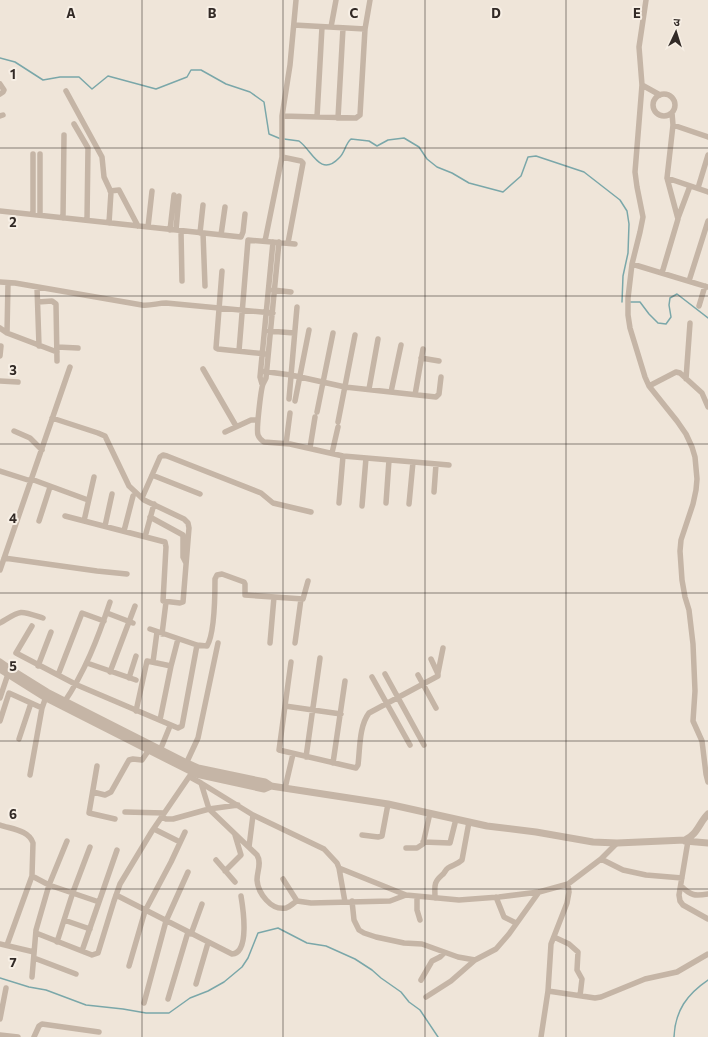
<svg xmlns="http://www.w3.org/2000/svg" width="708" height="1037" font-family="Commissioner,'Noto Sans Devanagari',sans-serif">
<rect width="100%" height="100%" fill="#efe5d9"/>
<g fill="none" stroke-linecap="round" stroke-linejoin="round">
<!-- stream -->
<path stroke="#7aa7a9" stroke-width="1.5" d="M0,58l15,4 28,18 17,-3h19l13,12 16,-13 48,13 31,-12 4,-7h10l25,14 24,8 14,10 5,32 12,5
M284,139l15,2c13,9 21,37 40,17 6,-5 6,-14 12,-19l18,2 8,5 11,-6 16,-2 15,9 8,12 10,8 15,6 17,10 34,9 18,-16 7,-19 8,-1 48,16 36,28 7,11 2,13 -1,29 -5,23 -1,26
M630,302h10l9,12 9,9 8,1 5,-7 -2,-12 1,-7 7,-4 31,24
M0,978l29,9 17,3 40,15 37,4 23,4h23l21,-15 18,-7 16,-9 18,-15 6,-9 10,-25 20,-5 29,15 19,3 29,13 17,11 9,8 20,14 8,10 11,8 18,27
M674,1037c1,-26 13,-43 34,-57"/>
<!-- minor -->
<path stroke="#c5b5a6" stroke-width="5.5" d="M646,0l-7,47 3,38 -7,87 2,15 6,30 -3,15 -8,32 -4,34v17l2,13 15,49 4,9 28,35 9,13 6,13 3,10 2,22 -1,11 -3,14 -12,36 -1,11 2,29 3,17 4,13 4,34 2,47 -2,30 9,20 4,33 2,8
M331,27l5,-27
M365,29l5,-29
M0,84l4,6 -1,2 -3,2
M642,85l18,10
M66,91l36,66 2,20 7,15 -2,31
M653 105a11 11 0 1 1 22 0a11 11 0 1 1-22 0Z
M0,116l3,-1
M282,116l74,2 4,-3 5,-86 -71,-4
M317,117l5,-90
M338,118l5,-90
M74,124l14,24 -1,72
M673,125l35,12
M33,154v60
M282,157l19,4 2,2 -15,80
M667,178l41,14
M698,188l10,-33
M110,191l9,-1 19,36
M0,211l241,26 2,-5 2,-18
M40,215v-61
M63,218l1,-83
M678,218l12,-32
M148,227l4,-36
M170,230l4,-35
M176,230l3,-34
M181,231l1,50
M200,233l3,-28
M203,233l2,53
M221,235l4,-28
M265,241l17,-84v-41l8,-51 6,-65
M279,242l-13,136c-1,2 -2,4 -3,6 -2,5 -7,46 -5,51 1,3 3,5 6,7l26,2 53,12 106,9
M632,264l76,23
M222,271l-6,77 2,1 48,5
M662,273l16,-54 -11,-41 6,-53 -1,-12
M689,281l19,-60
M0,282l15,1 127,22c8,1 16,-2 24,-2l107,10
M37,287l2,59
M273,290l18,2
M38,302l14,-1 4,3 1,57
M699,306l6,-20
M0,328l7,5 50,19
M269,331l25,2
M7,333l1,-50
M57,347l21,1
M239,351l9,-111 47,4
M0,356l1,-10
M421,358l18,3
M203,369l33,57
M261,371l30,4 54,12 91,10 3,-3 2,-17
M686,379l4,-56
M0,381l18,1
M262,384l-2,-7 13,-135
M649,386l27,-14 4,1 22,20 6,14
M369,389l9,-50
M391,392l10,-47
M415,395l8,-46
M289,399l8,-92
M295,401l14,-71
M317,412l16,-79
M52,418l46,15 7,3 24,50 15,14 40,19 4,4 1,5 -6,74 -3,1 -17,-2 3,-54 -1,-5 -100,-26
M338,422l17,-87
M14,431l16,7 12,12
M225,432l26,-12h7
M286,444l4,-31
M310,448l5,-31
M332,453l6,-26
M0,471l31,10
M152,475l48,19
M31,479l57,21
M434,492l2,-28
M142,498l18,-41 3,-2 4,1 94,37 12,10 38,9
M339,503l4,-47
M386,503l3,-43
M409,504l4,-42
M362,506l4,-48
M150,517l33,18v22l3,6
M39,521l11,-34
M84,521l10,-44
M105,526l7,-32
M124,531l9,-35
M145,537l9,-33
M4,558l93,13 30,3
M0,570l70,-203
M107,613l26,10
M0,623c22,-13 18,-13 43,-5
M32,626l-16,27 61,32 101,43 4,-2 15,-81
M150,629l47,16 10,1c8,-13 8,-52 8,-67l2,-4 5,-1 22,8 1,2v11l58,4 5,-18
M162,634l4,-32
M270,643l4,-46
M295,643l6,-44
M153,662l4,-30
M291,662l-12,88 77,18 2,-3c2,-16 1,-39 11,-52l69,-37v-2l-7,-15
M87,663l49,17
M38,666l13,-34
M171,666l7,-27
M110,672l25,-66
M438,673l5,-25
M385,674l39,71
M58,675l24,-62 22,8
M418,675l18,33
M372,677l38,68
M129,678l7,-22
M0,698l9,-27
M63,704c22,-32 35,-66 47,-102
M285,706l56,8
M136,711l11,-50 24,5 -11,54
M0,721l9,-28 33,15
M19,739l12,-36
M159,753l11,-27
M306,757l14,-99
M333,763l12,-82
M97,766l-8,47 26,6
M185,766l13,-28 20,-95
M30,775l12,-67 5,-14
M190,777l11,6 52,32 71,34 13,14 2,5 67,27 53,5 40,-3 40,-5 29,-8 33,-25 16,-16
M201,783l8,26 48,46c5,8 0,16 0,25 1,13 14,31 29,28 4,-1 7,-5 11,-7l14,2 79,-2 16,-6
M285,788l8,-34
M93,792l12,3 6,-3 18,-32 4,-1 9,1 9,-13
M125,812l39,1
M162,817l4,2h7l36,-10 29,-4
M0,825c11,4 29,5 33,18l-1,33 -25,69
M154,829l26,13
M362,835l16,2 4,-1 6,-32
M688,841l-9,54 1,6 3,4 25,14
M423,842l27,1 6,-24
M249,847l4,-32
M406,848h11l6,-4 7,-31
M601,859l22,11 23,5 36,3
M216,860l19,22
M339,868l6,34
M225,871l16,-16 -6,-20
M32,876l17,9 50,17
M283,879l14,22
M681,886c10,10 14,10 27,8
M116,895l116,59c18,-1 11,-46 9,-58
M417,897v13l3,10
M496,897l8,20 12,6
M435,898c0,-12 -2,-15 7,-23 3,-2 3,-5 6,-7 5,-3 10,-4 14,-8l7,-38
M352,901l2,19 5,10 5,3 12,4 28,6 18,1 36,13 17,3
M64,920l26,9
M36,933l56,22 6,-2 16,-52 6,-17 32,-53 39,-57
M191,934l11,-30
M554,937l15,7 9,8 -1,18 5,9 -2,17
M57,942l16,-50 17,-45
M0,944l34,8
M82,951l35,-101
M34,958l42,16
M129,966l16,-55 26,-49 14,-30
M32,977l4,-47 13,-45 18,-44
M421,980l11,-19 8,-4 4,-4
M196,984l12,-41
M548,991l47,7 6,-1 44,-18 32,-7 31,-18
M426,997l25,-16 24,-21 21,-11 13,-15 30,-42
M168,999l20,-67
M144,1003l22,-82 22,-49
M0,1019l6,-31
M0,1035l18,2
M34,1037l5,-11 3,-2 57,8
M541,1037l7,-46 3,-47 16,-41 2,-11 -1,-8"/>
<!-- tertiary -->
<path stroke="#c5b5a6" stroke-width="7" d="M0,662l10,7 37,23 140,71 11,5 67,14 6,4 117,18 99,22 49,6 57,10 24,1 68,-3c12,-5 14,-17 23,-26
M0,669l46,29 150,76 68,15 7,-3
M685,841l23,2"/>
</g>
<!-- grid -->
<path fill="none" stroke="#322a26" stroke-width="1" stroke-opacity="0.55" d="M142,0v1037M283,0v1037M425,0v1037M566,0v1037M0,148h708M0,296h708M0,444h708M0,593h708M0,741h708M0,889h708"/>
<g font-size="13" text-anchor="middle" font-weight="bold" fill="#322a26" stroke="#f7efe5" stroke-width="4" stroke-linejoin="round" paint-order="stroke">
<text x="71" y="18">A</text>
<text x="212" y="18">B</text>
<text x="354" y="18">C</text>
<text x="496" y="18">D</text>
<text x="637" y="18">E</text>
<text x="13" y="79">1</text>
<text x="13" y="227">2</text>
<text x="13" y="375">3</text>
<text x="13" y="523">4</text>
<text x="13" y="671">5</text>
<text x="13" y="819">6</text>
<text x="13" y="967">7</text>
</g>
<!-- north arrow -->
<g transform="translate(676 32) rotate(4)" stroke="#f7efe5" stroke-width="3" paint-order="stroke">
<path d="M0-3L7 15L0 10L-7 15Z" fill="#322a26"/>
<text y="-6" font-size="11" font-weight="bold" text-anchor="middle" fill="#322a26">उ</text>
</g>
</svg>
